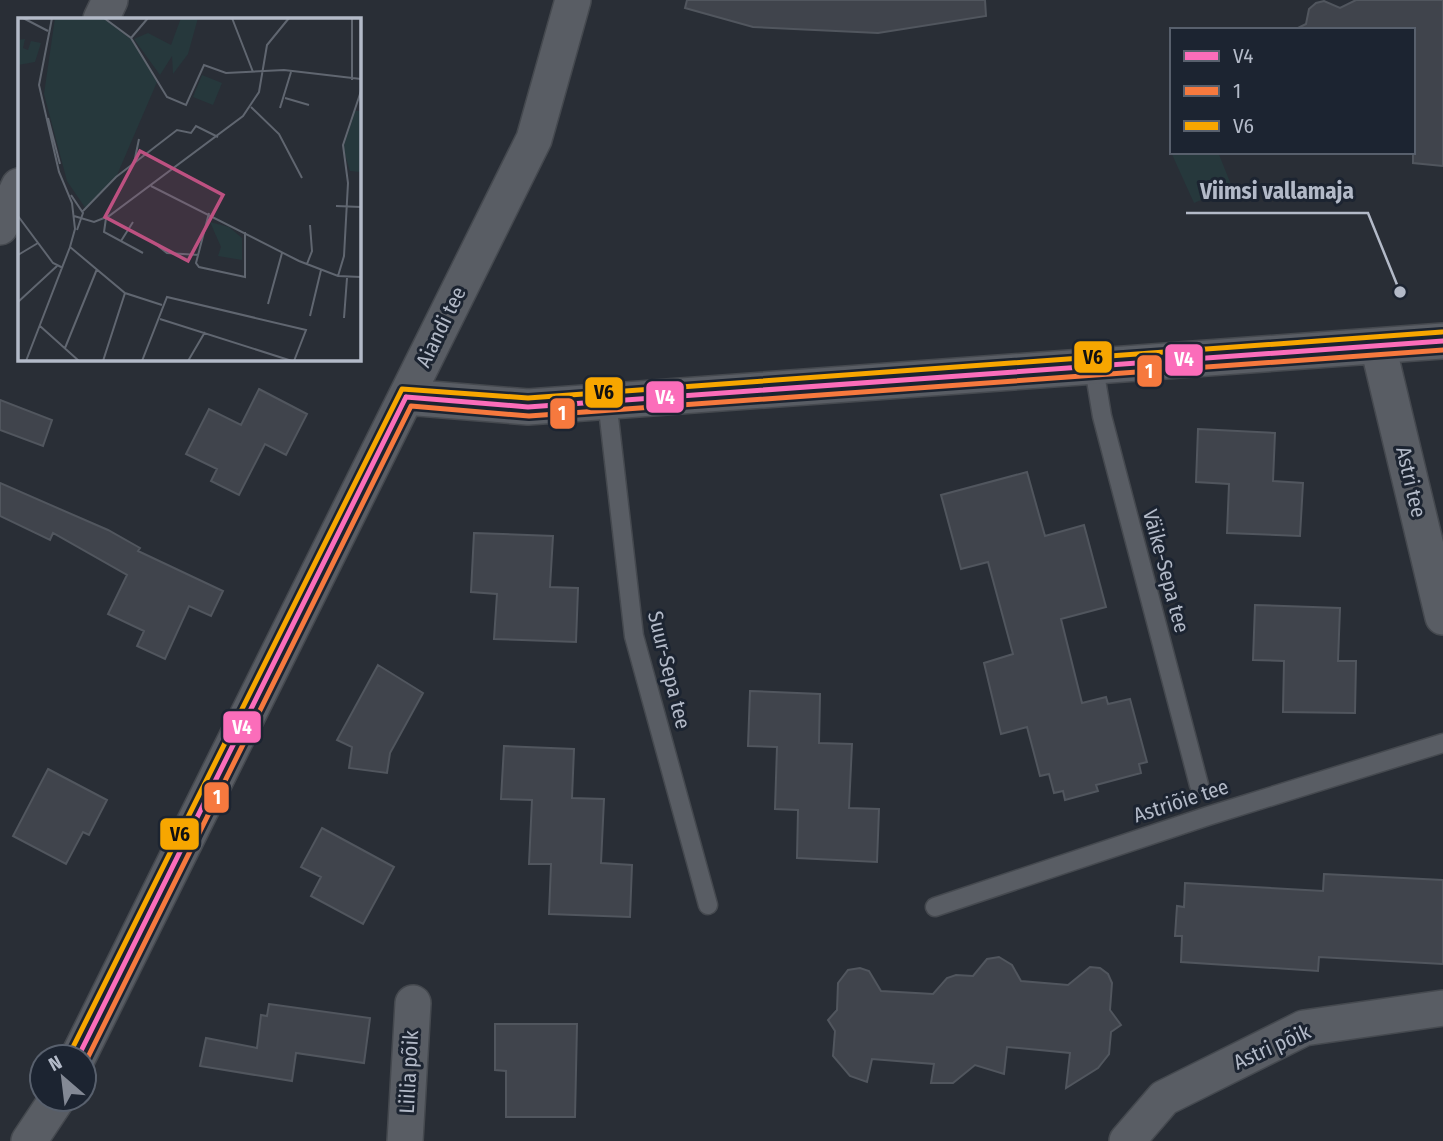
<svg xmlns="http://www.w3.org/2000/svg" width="1443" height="1141" font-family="'Fira Sans Condensed',sans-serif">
<rect width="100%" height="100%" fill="#292e36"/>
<!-- green -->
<path fill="#26383c" d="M1170,150l48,2 14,35 -38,16z"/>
<!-- building -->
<path fill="#40444c" stroke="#51565e" stroke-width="2" d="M687,0h298l1,16 -108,17 -125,-6 -68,-19z
M1356,0h87v166l-30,-3v-133h-119l12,-6 3,-15 7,-6 8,-2 16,7z
M259,389l48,25 -21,41 -21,-11 -26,51 -28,-14 6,-12 -31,-15 23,-45 32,16z
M0,400l52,20 -9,26 -43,-16z
M1198,429l77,4 -2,48 30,2 -3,53 -73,-3 2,-49 -33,-2z
M1027,472l18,64 39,-11 22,82 -45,12 21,84 24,-6 2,7 22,-5 17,63 -8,2 2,9 -45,12 2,6 -33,9 -2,-9 -9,2 -5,-19 -9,2 -13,-49 -26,7 -17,-71 29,-9 -25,-92 -27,7 -20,-74z
M0,483l108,47 32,18 -2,3 85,40 -12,25 -22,-10 -24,53 -28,-13 7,-15 -36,-17 19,-39 -74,-42 -3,7 -50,-24z
M474,533l79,3 -3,51 28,1 -2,54 -82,-3 3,-45 -26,-2z
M1255,605l85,3 -2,53h18l-1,52 -72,-1 1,-51 -31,-1z
M378,665l45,28 -33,60 -3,20 -38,-5 3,-21 -15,-7z
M750,691l70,3 -1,49 33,1 -3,64 30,1 -2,53 -80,-4 1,-48 -23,-1 2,-62 -29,-1z
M504,746l70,3 -2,49 32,1 -3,64 31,2 -2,52 -81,-3 2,-50h-22l3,-64 -31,-1z
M48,769l59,31 -18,35 -6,-3 -17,32 -53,-28z
M322,828l72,39 -31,57 -52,-28 10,-19 -20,-10z
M1324,874l119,6v84l-124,-7 -1,14 -137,-9 1,-26h-7l2,-30 7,1 1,-24 138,8z
M999,957l13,8 9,16 47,4 22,-18 10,1 8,6 4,9 -2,27 11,15 -10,7 -2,22 -11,14 -32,20 4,-35 -63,-6 -3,27 -29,-9 -22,18h-22l3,-19 -62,-5 -5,23 -17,-6 -17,-20 2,-25 -7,-11 9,-10 1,-27 10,-13 12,-2 9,3 12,20 52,3 14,-16 9,-3 17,1 14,-17z
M269,1004l101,14 -6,45 -68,-10 -4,28 -92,-15 6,-28 51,10 4,-33 6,1z
M495,1024h82l-2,93h-69v-46l-11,-1z"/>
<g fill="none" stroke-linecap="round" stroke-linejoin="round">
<!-- lane casing -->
<g stroke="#45494f" stroke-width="21">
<path id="lane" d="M1094,368l8,48 97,369
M607,400l27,236 74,269
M935,907l273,-91 235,-73"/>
</g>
<!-- street casing -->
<g stroke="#45494f" stroke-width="38">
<path id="street" d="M101,19l9,-19
M0,227l19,-41
M1378,346l65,271
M406,397l122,10 915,-66
M78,1057l456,-918 39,-139
M29,1141l28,-42
M405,1141l8,-138
M1127,1141l37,-43 140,-70 139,-20"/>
</g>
<!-- lane -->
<use href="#lane" stroke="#595d64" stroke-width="18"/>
<!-- street -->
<use href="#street" stroke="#595d64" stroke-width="35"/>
<!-- bus-1 casing -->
<g stroke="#1c2431" stroke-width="10">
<path id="bus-1" d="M406,397l122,10 915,-66
M78,1057l328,-660"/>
</g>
<!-- bus-2 casing -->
<g stroke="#1c2431" stroke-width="10">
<path id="bus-2" d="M86,1061l325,-655 118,10 914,-66"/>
</g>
<!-- bus-3 casing -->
<g stroke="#1c2431" stroke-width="10">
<path id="bus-3" d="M70,1053l332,-664 126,9 914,-66"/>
</g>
<!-- bus-1 -->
<use href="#bus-1" stroke="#fb6dba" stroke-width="5"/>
<!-- bus-2 -->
<use href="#bus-2" stroke="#f6793e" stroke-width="5"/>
<!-- bus-3 -->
<use href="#bus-3" stroke="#f7a600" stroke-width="5"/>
</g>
<g text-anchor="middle" stroke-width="6" stroke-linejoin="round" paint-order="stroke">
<!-- street labels -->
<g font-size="21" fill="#b3bac8" stroke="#1c2431">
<text transform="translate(441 327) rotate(-64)" y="7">Aiandi tee</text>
<text transform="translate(1411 482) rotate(77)" y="7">Astri tee</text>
<text transform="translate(1166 571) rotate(75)" y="7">Väike-Sepa tee</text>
<text transform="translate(669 670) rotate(76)" y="7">Suur-Sepa tee</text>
<text transform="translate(1181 801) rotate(-18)" y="7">Astriõie tee</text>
<text transform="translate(1272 1047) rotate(-24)" y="7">Astri põik</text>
<text transform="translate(409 1072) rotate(-87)" y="7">Liilia põik</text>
</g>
</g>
<!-- overview -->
<g transform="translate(18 18)">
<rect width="343" height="343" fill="#292e36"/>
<path d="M37,0h48l29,22 25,42 -40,93 -31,34 -19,-28 -23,-87zM163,0h17l-10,36 -15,20 -1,-18 -12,19 -26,-36 14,-6 23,12zM7,21l-2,9 5,2 3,-9 10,2 -6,19 -17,3v-25zM184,57l20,8 -9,22 -20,-8zM337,93h6v61l-11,-1 -7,-23zM192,204l19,5 13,11v22l-24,-4 3,-9z" fill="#26383c"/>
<path fill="none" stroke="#606670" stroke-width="2" d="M5,0l25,13M34,0l-13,67 20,87 13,31 3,26 -5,18 55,46 37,12M86,0l27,20 36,59 19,8 18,-40 22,8 58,-3 77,9M214,0l21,54M334,0v62M113,20l17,-20M267,80l24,7M233,89l28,27 23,44M262,90l11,-36M30,100l12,46M116,145l5,-24M133,168l148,75 39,15 23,1M53,177l12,18 -6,17M318,188l25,1M65,193l33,-34 61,-47 14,3 5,-7 22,11M191,195l-13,50 3,4 46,10v-45M0,198l35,47 10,5M56,198l20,6 15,-6 134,-100 16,-24 8,-47 22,-27M88,200l-2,14 39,21M103,223l12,-19M140,228l9,7 32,2M0,237l20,-12M289,246l5,-13 -2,-26M320,258l6,-20 4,-73 -5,-38 18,-54M0,284l39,-36M250,286l14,-51M292,298l11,-46M326,300l3,-40M142,301l132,42M22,308l39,35M47,330l32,-79M8,343l44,-114M85,343l22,-68M124,343l25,-64 139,33 -12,31M170,343l17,-29"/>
<path fill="#bd5181" fill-opacity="0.15" stroke="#bd5181" stroke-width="3.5" d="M122,133l83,44 -35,66 -83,-44z"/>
<rect width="343" height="343" fill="none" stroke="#b3bac8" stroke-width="3.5"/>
</g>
<!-- callouts -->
<path fill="none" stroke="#b3bac8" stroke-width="2.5" d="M1400 292L1368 213H1186"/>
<circle fill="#b3bac8" stroke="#1c2431" stroke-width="2.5" cx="1400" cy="292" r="7"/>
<g font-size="23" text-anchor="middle" font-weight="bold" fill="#b3bac8" stroke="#1c2431" stroke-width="6" stroke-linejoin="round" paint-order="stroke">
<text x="1277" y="199">Viimsi vallamaja</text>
</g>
<g stroke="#1c2431" stroke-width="2.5">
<rect x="1073" y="340" width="40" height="34" rx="7" fill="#f7a600"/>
<rect x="1164" y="343" width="40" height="34" rx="7" fill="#fb6dba"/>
<rect x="1136" y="354" width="27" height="34" rx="7" fill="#f6793e"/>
<rect x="584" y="376" width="40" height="33" rx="7" fill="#f7a600"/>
<rect x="645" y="380" width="40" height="34" rx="7" fill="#fb6dba"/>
<rect x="549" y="397" width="27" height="33" rx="7" fill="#f6793e"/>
<rect x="222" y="710" width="40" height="34" rx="7" fill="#fb6dba"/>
<rect x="203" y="781" width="27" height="33" rx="7" fill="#f6793e"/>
<rect x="159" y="817" width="41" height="34" rx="7" fill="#f7a600"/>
</g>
<g font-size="19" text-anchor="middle" font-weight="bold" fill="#fff">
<text x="1184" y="366">V4</text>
<text x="1149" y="378">1</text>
<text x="665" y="404">V4</text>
<text x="562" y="420">1</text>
<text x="242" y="734">V4</text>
<text x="217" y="804">1</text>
</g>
<g font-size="19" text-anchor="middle" font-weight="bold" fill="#111">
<text x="1093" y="364">V6</text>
<text x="604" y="399">V6</text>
<text x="180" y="841">V6</text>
</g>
<!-- legend -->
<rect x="1170" y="28" width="245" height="126" fill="#1c2431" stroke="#58606d" stroke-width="2"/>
<rect x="1184" y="51" width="35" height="10" fill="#fb6dba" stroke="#58606d" stroke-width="2"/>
<text x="1233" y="63" font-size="21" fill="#b3bac8">V4</text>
<rect x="1184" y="86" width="35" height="10" fill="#f6793e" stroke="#58606d" stroke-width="2"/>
<text x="1233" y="98" font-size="21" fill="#b3bac8">1</text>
<rect x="1184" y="121" width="35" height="10" fill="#f7a600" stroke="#58606d" stroke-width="2"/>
<text x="1233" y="133" font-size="21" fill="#b3bac8">V6</text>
<!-- north arrow -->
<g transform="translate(63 1078) rotate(332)"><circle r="33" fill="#1c2431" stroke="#58606d" stroke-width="2"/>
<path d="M0-5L12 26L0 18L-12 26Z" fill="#838995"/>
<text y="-10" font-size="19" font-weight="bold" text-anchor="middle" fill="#b3bac8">N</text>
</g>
</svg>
